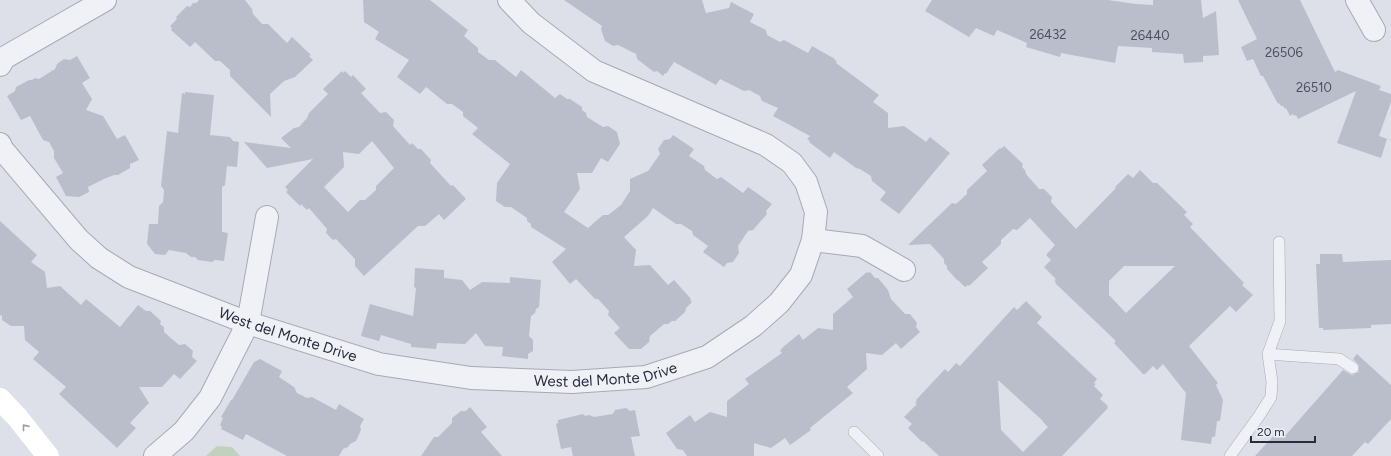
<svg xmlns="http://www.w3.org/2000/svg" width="1391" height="456" font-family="Figtree,sans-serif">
<rect width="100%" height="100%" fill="#dde0e8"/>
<!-- green -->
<path fill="#c0d2be" d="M217,446l15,1 8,9h-34z"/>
<!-- building -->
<path fill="#babecb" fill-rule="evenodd" d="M199,0h46l7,9 1,5 9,10h6l19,19 5,-6 19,18 -2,1 4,4 -18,17 -11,4 -14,13 1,23 -41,-41v-6l-10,-9h-5l-20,-19 -5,5 -19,-17 1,-2 -2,-2 7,-7 -1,-2 11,-11 3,1 3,-4h3z
M363,0h67l38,30 -4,6 14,12v4l11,8h6l21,17 5,-7 34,28 5,-4 7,5h3l12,8v3l4,3 1,4 16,10 5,-1 9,6 3,12 -12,18 -7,-4 -9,15h-15l3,16 -16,23 24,16 15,-13h5l13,-10 9,-14v-12l18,-8 12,-17 -2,-5 6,-9 6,-1 3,-4 21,14 -5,7 15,10 1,4 12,9 4,-2 22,16 5,-6 24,17 -6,7 1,3 -14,16 -5,1 -10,15 1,7 -6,9 -6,1 -3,4 -21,-15 5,-6 -15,-11 -1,-4 -11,-7h-5l-23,-16 -5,8 -24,21 12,13 -2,16 16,-1 18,20 6,-5 17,19 -1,1 2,2 -6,6 -1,4 -10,9h-3l-4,3h-4l-14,12 -1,6 -8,7h-12l-15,-16 6,-5 -12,-13 1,-4 -11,-12h-3l-19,-20 -6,5 -18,-22 14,-13 -35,-22v-3l-4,-3v-3l-16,-11h-6l-9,-6 1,-18 13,-19 -38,-30 6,-6 -15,-12v-4l-11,-8h-5l-21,-17 -6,7 -23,-17 12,-17 -34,-21 4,-7 -15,-10z
M564,0h138l4,13 23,-5 2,-6 23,12 -4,8 16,8 1,5 13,7 4,-2 24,13 4,-7 23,13 -1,1 3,1 -1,2 43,32 -6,7 15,11v15l16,-2 22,16 4,-5 20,16 -51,61 -19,-14 6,-8 -14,-11 -1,-5 -11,-7 -4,-1 -22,-16 -4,6 -21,-16 1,-1 -3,-2 3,-3 -37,-20 5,-8 -16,-7 -2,-5 -11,-6 -5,1 -24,-12 -4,6 -42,-23 -8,12 -1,-1 -2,3 -6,-5 -3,1 -17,-13 -1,-5 -18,-9 -5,1 -8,-5 -4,-12 1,-3z
M932,0h176l28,4 17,1v-5h48l2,18 13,-7 3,44 -16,1v6l-19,1 -1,-9 -31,-2v-4l-34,-2 -3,17 -54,-10 -1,4 -34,-10 1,-4 -30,-13 -3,6 -18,-8 -7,9 -44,-26z
M1238,0h62l35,72 3,-2 43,16 -2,4 12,4v8l-12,34 8,3 -6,19 -44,-15 19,-52 -58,28 -2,-4 -2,1 -1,-2 -3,2 -4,-8 -1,1 -2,-3h-2l-2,-3 -1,1 -15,-28h-2l-8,-17 -6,2 -6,-14 16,-8z
M77,56l13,22 -8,5 10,16 -6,11 17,6 14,23 8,-4 14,25 -9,4v4l-12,7h-4l-10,4 -16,8 1,5 -10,5 -13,-1 -10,-19 7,-4 -9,-15v-7l-5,-9 -6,-2 -13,-24 -9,4 -14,-24 8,-5 1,-4 13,-7h3l3,-2 4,1 16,-10 2,-5 7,-5 6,1z
M342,71l1,2 2,-2 6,6 2,-2 13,14 -5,4 19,20 6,-1 8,8 -1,6 17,19 2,-2 6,6h3l10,11 -1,3 21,23 2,-1 13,14 -22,21 -5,-6 -14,12h-7l-54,50 -9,-10v-7l-19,-20 -3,1 -7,-7 1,-4 -18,-21 -2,2 -6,-6 -1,2 -14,-14 2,-2 -3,-3 28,-28 -46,9 -23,-26 47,6 -10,-10 13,-10 5,-1 8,-9 2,-5 19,-19 -5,-5zM372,141l22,27 -18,18v4l-11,10h-5l-12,12 -24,-25 20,-20 -1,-15 16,2z
M185,92l29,3 -4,40 20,2 3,4 6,1 -2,25 -10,-1 -2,19 -3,2v45l6,1 -4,28 -9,-1 -3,2 -14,-2 -3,-3h-4l-5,-4 -17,-3 -4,5 -10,-1 -8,-10 2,-20h9l1,-18 4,-4 1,-12 -3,-4 6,-55 11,2 4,-40 3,1z
M1004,146l19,18 -1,3 3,3 1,4 13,15h5l8,8 -1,5 25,27 40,-41 -1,-1 13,-13 5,4 7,-8 13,13h4l30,29 -3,3 9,9 -3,3 54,56 -2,2 11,10 -17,17 -6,-6 -41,40 29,37 -2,2 7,15 -3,21h-3l-2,16h-3l-1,7 -30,-4 5,-47 -23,-29 -6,6 -4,-4 -8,8h-2l-29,-31 2,-2 -61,-58 1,-1 -2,-2 2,-1 -12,-12 7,-7 -5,-5 9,-10 -25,-27 -13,12 -4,-1 -12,11v4l-19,18 6,6 -19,18 -1,-1 -3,2 -6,-6 -2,-1 -10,-11v-3l-3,-3v-4l-14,-15 -22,1 44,-42 4,1 11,-10v-4l20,-19 -5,-6 18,-17 1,1zM1124,266h51l-49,47 -17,-18v-14z
M0,221l37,34 -6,7 14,10 2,16 13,-2 21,19 5,-6 34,28 18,-22 8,6h4l11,10 -1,3 4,3v5l15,13 6,-1 8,7 -1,6 5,4 -17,18 -6,-5 -12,13h-23l10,16 -19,20 6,5 -19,20 -58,-54 7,-7 -33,-28 6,-7 -14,-12 -1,-14h-13l-9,-6v-4l-2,-1z
M1320,254h22l1,8 48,-2v64l-20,1v3l-48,2v-2h-4l-3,-64h4z
M415,268l29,2v8l18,2 8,10 12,-8 28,1v-6l31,3 -2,27 -3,2 -1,4 -4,3 -2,20 4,4v11l-5,3v5l-26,-3 1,-9 -18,-1 -9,-13 -11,11 -28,-1 -1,6 -25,-2v-3l-30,-9 -2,6 -18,-5 9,-32 43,12 3,-28 -2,-1z
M867,272l1,1 2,-1 5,6h3l10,12 3,9 14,15h5l7,9 -1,4 4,5 -19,17 -5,-6 -14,12 -16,-2 1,16 -20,18 6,6 -43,35 1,2 -21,15 -5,-7 -14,10 -17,-5v13h-67l-4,-6 -6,-1 -11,-16 24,-18 5,7 15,-10 17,5v-16l22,-17 -4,-5 37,-26 -2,-2 3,-4 16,-13 4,6 15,-12 15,2v-16l20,-17 -6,-8z
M1026,301l16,16 -5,6 60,56 -3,4 2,1 -2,2 9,9 -3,4 8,7 -1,1 1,1 -46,48h-123l-16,-15 -1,1 -14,-14 4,-4 -8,-7 13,-13 -2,-1 2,-2 -1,-1 29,-31 3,3 8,-9 4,3 54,-59 3,3zM998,380l45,41v1l5,5 -25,25 -22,-22z
M1357,354l34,31v34l-23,25 -3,-2 -13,14h-97l23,-25 6,6 59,-67 9,5 7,-3v-7l-6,-6z
M260,359l22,12 -3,6 15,10 3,6 10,5 5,-1 24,13 3,-6 25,15 -4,7 1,4 -5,11 -6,3 -2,3 -5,2 -4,7h-52l-41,-22 -3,6 -22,-11 1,-2 -2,-2 3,-7 -2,-1 10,-17h1l22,-38z
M470,407l17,20 -6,5 21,24h-81l13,-19h4l14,-14v-5l9,-7h5z
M626,408l4,3 5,-1 5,26 -9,1 4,19h-62l-2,-9 -10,2 -5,-25 2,-1v-3l25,-6 2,2 4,-1 5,2 19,-3 2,-4z"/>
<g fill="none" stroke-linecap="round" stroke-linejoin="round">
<!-- service casing -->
<g stroke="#a6aab5" stroke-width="12">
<path id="service" d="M1268,354l71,5 14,9
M854,432l24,24
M1230,456l29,-40 12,-19 1,-15 -4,-28 12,-33 -1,-79"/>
</g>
<!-- minor casing -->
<g stroke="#a6aab5" stroke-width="24">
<g id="minor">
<path d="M1357,0l17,30"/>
<path d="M0,65l4,-7 101,-58"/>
<path id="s1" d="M0,144l2,5 77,91 20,18 30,19 119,46 131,41 92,14 101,4 74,-5 61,-20 46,-31 26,-23 22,-28 12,-35 3,-28 -10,-30 -14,-19 -26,-18 -172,-74 -63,-48 -22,-23"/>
<path d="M813,240l49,6 42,24"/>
<path d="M155,456l29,-25 26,-33 38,-75 19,-106"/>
</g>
</g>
<!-- service -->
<use href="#service" stroke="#f0f1f6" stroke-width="11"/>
<!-- minor -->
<use href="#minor" stroke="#f0f1f6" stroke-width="22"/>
<!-- secondary -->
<path stroke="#fff" stroke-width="22" d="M0,399l17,18 31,39"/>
</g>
<!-- one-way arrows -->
<defs><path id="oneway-chevron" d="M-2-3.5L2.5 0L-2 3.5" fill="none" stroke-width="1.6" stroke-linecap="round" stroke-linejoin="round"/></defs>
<use stroke="#9da0a9" href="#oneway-chevron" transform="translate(25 427) rotate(-129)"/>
<g text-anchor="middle" stroke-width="3.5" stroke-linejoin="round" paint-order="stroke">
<!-- number labels -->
<g font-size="13" fill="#4b5062">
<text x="1048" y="39">26432</text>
<text x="1150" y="40">26440</text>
<text x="1284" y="57">26506</text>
<text x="1314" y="92">26510</text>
</g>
<!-- street labels -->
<g font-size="15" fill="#262b3f" stroke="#edeff6">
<text dy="5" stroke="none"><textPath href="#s1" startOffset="356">West del Monte Drive</textPath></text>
<text dy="5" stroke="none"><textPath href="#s1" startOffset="680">West del Monte Drive</textPath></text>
</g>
</g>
<!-- scale -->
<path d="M1251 436v6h64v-6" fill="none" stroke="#262b3f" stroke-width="2"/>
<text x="1257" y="436" font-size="12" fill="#262b3f" stroke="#edeff6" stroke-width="3" paint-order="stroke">20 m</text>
</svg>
